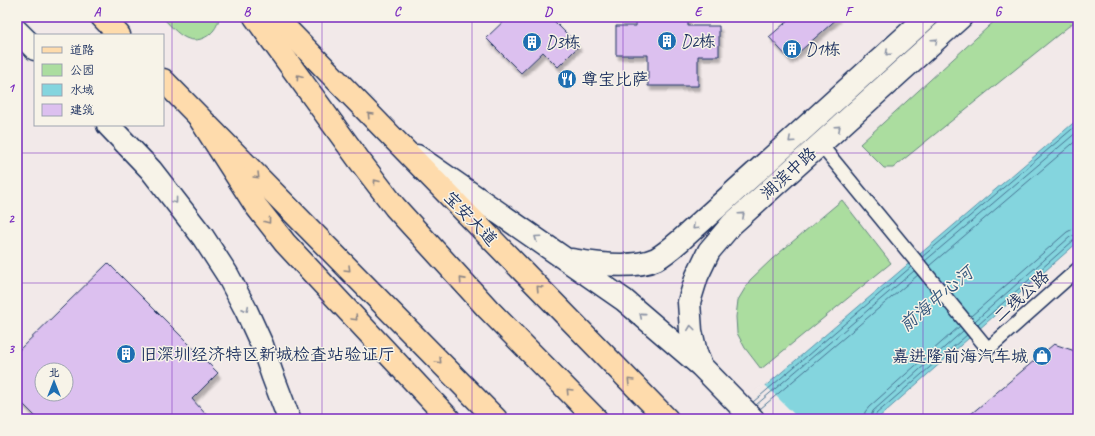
<svg xmlns="http://www.w3.org/2000/svg" width="1095" height="436" font-family="Caveat,'LXGW WenKai TC',sans-serif">
<defs>
<filter id="shadow"><feDropShadow dx="2.5" dy="4.5" stdDeviation="1" flood-color="#0004"/></filter>
</defs>
<rect width="100%" height="100%" fill="#f2e9e9"/>
<filter id="ink" filterUnits="userSpaceOnUse"><feTurbulence type="fractalNoise" baseFrequency=".025" numOctaves="2"/><feDisplacementMap in="SourceGraphic" scale="8" xChannelSelector="R" yChannelSelector="G"/><feConvolveMatrix kernelMatrix="1 2 1 2 8 2 1 2 1" color-interpolation-filters="sRGB"/></filter>
<g filter="url(#ink)">
<!-- green -->
<path fill="#abdd9f" stroke="#63867e" d="M162,17h57c-1,15 -18,28 -33,21 -9,-4 -17,-14 -24,-21z
M999,17h79v9l-4,-4 -181,146h-9l-24,-24z
M842,200l49,63 -130,106 -16,-21 -8,-15 -1,-16 2,-17 12,-20 22,-21z"/>
<!-- water -->
<path fill="#84d5de" stroke="#5a93ab" d="M1078,119v123l-201,177h-150z"/>
<!-- pier -->
<path fill="#f2e9e9" d="M764,384l35,35h-74l1,-2z"/>
<g fill="none" stroke-linecap="round" stroke-linejoin="round">
<!-- shore -->
<path stroke="#457191" stroke-width="1" d="M922,257l156,-133
M925,261l153,-130
M929,266l149,-127
M971,316l96,-84 6,-3 5,-1
M975,321l95,-84 8,-3
M978,325l96,-85 4,-1
M753,402l158,-135
M756,405l158,-134
M760,409l158,-134
M864,419l1,-7 4,-5 91,-81
M870,419l3,-8 90,-80
M875,419l1,-5 91,-79"/>
</g>
<!-- building -->
<path fill="#dcc0ef" stroke="#1b2f5e" fill-rule="evenodd" filter="url(#shadow)" d="M508,17h42l29,29 -21,21 -15,-15 -22,21 -35,-35z
M636,17h52v9h31v30h-21v30h-50v-31h-32v-29h20z
M792,17h47l-49,43 -21,-23z
M108,263l110,110 -26,26 18,20h-172l-21,-21v-46zM42,370h24v24h-24z
M1054,344l24,8v67h-113z"/>
<g fill="none" stroke-linecap="round" stroke-linejoin="round">
<!-- service casing -->
<g stroke="#1b2f5e" stroke-width="16">
<path id="service" d="M820,144l168,205 90,-80"/>
</g>
<!-- secondary casing -->
<g stroke="#1b2f5e" stroke-width="25">
<path id="secondary" d="M17,31l18,18
M108,125l43,45 52,67 24,37 19,36 16,35 10,29 17,45
M417,156l207,144 77,66 52,53
M572,260c23,4 62,9 84,-1 9,-5 17,-12 25,-19l246,-223
M701,366l-5,-13 -5,-22 -2,-29 8,-26 12,-25 23,-27 229,-207"/>
</g>
<!-- primary casing -->
<g stroke="#1b2f5e" stroke-width="25">
<path id="primary" d="M102,17l17,18
M275,17l392,402
M163,80l333,339"/>
</g>
<!-- trunk casing -->
<g stroke="#1b2f5e" stroke-width="25">
<path id="trunk" d="M255,17l104,143 36,47 93,102 108,110
M200,119l56,87 29,37 164,176"/>
</g>
<!-- service -->
<use href="#service" stroke="#f7f3e8" stroke-width="13"/>
<!-- secondary -->
<use href="#secondary" stroke="#f7f3e8" stroke-width="22"/>
<!-- primary -->
<use href="#primary" stroke="#fedbac" stroke-width="22"/>
<!-- trunk -->
<use href="#trunk" stroke="#fedbac" stroke-width="22"/>
</g>
<!-- one-way arrows -->
<defs><path id="oneway-chevron" d="M-2-3.5L2.5 0L-2 3.5" fill="none" stroke-width="1.6" stroke-linecap="round" stroke-linejoin="round"/></defs>
<g stroke="#8991a3">
<use href="#oneway-chevron" transform="translate(935 41) rotate(-42)"/>
<use href="#oneway-chevron" transform="translate(888 53) rotate(138)"/>
<use href="#oneway-chevron" transform="translate(838 128) rotate(-42)"/>
<use href="#oneway-chevron" transform="translate(791 140) rotate(138)"/>
<use href="#oneway-chevron" transform="translate(175 201) rotate(53)"/>
<use href="#oneway-chevron" transform="translate(742 215) rotate(-42)"/>
<use href="#oneway-chevron" transform="translate(695 227) rotate(137)"/>
<use href="#oneway-chevron" transform="translate(537 238) rotate(-145)"/>
<use href="#oneway-chevron" transform="translate(246 309) rotate(64)"/>
<use href="#oneway-chevron" transform="translate(642 315) rotate(-140)"/>
<use href="#oneway-chevron" transform="translate(691 328) rotate(-97)"/>
</g>
<g stroke="#8c8585">
<use href="#oneway-chevron" transform="translate(299 77) rotate(-126)"/>
<use href="#oneway-chevron" transform="translate(370 115) rotate(-134)"/>
<use href="#oneway-chevron" transform="translate(257 176) rotate(45)"/>
<use href="#oneway-chevron" transform="translate(376 182) rotate(-128)"/>
<use href="#oneway-chevron" transform="translate(268 221) rotate(52)"/>
<use href="#oneway-chevron" transform="translate(348 269) rotate(45)"/>
<use href="#oneway-chevron" transform="translate(462 280) rotate(-132)"/>
<use href="#oneway-chevron" transform="translate(539 288) rotate(-134)"/>
<use href="#oneway-chevron" transform="translate(355 318) rotate(47)"/>
<use href="#oneway-chevron" transform="translate(439 361) rotate(45)"/>
<use href="#oneway-chevron" transform="translate(630 381) rotate(-134)"/>
<use href="#oneway-chevron" transform="translate(569 391) rotate(-134)"/>
</g>
</g>
<!-- grid -->
<path fill="none" stroke="#7b2cbf" stroke-width="1" stroke-opacity="0.55" d="M172,17v402M322,17v402M472,17v402M623,17v402M773,17v402M923,17v402M17,153h1061M17,283h1061"/>
<!-- icons -->
<defs>
<g id="building-disc" transform="scale(1)"><circle r="9.5" fill="#1f6fb2" stroke="#f7f3e8"/><path d="M-4-6H4V6H1V3H-1V6H-4ZM-2.5-4.3h1.7v1.8h-1.7ZM.8-4.3h1.7v1.8H.8ZM-2.5-1h1.7V.8h-1.7ZM.8-1h1.7V.8H.8Z" fill="#fff"/></g>
<g id="restaurant-disc" transform="scale(1)"><circle r="9.5" fill="#1f6fb2" stroke="#f7f3e8"/><path d="M-5-6h1v4h1v-4h1v4h1v-4h1v5L-1.5 .5V6h-2V.5L-5-1ZM5-6V6H3V1.5H1.5Q1.5-4 5-6Z" fill="#fff"/></g>
<g id="shop-disc" transform="scale(1)"><circle r="9.5" fill="#1f6fb2" stroke="#f7f3e8"/><path d="M-5-2.5h2.3a2.7 3.5 0 0 1 5.4 0H5L5.5 6h-11ZM-1.5-2.5h3a1.5 2.3 0 0 0-3 0Z" fill="#fff"/></g>
</defs>
<g fill-rule="evenodd">
<use href="#building-disc" x="667" y="41"/>
<use href="#building-disc" x="532" y="42"/>
<use href="#building-disc" x="792" y="49"/>
<use href="#restaurant-disc" x="567" y="79"/>
<use href="#building-disc" x="126" y="354"/>
<use href="#shop-disc" x="1042" y="356"/>
</g>
<g text-anchor="middle" stroke-width="3" stroke-linejoin="round" paint-order="stroke">
<!-- poi labels -->
<g font-size="17" fill="#1b2f5e" stroke="#f7f3e8" text-anchor="start">
<text x="681" y="47">D2栋</text>
<text x="546" y="48">D3栋</text>
<text x="806" y="55">D1栋</text>
<text x="581" y="85">尊宝比萨</text>
<text x="140" y="360">旧深圳经济特区新城检查站验证厅</text>
<text x="1028" y="362" text-anchor="end">嘉进隆前海汽车城</text>
</g>
<!-- street labels -->
<g font-size="17" fill="#1b2f5e" stroke="#f7f3e8">
<text transform="translate(788 173) rotate(-42)" y="6">湖滨中路</text>
<text transform="translate(471 218) rotate(46)" y="6">宝安大道</text>
<text transform="translate(1021 296) rotate(-42)" y="6">二线公路</text>
</g>
<!-- water labels -->
<g font-size="18" font-style="italic" fill="#35587e" stroke="#f7f3e8">
<text transform="translate(936 299) rotate(-40)" y="6">前海中心河</text>
</g>
</g>
<!-- margin -->
<rect width="1095" height="436" fill="none" stroke="#f7f3e8" stroke-width="44"/>
<!-- legend -->
<rect x="34" y="34" width="130" height="92" fill="#f7f3e8" stroke="#9fa5b1"/>
<rect x="42" y="47" width="20" height="6" fill="#fedbac" stroke="#9fa5b1"/>
<text x="70" y="54" font-size="12" fill="#1b2f5e">道路</text>
<rect x="42" y="64" width="20" height="12" fill="#abdd9f" stroke="#9fa5b1"/>
<text x="70" y="74" font-size="12" fill="#1b2f5e">公园</text>
<rect x="42" y="84" width="20" height="12" fill="#84d5de" stroke="#9fa5b1"/>
<text x="70" y="94" font-size="12" fill="#1b2f5e">水域</text>
<rect x="42" y="104" width="20" height="12" fill="#dcc0ef" stroke="#9fa5b1"/>
<text x="70" y="114" font-size="12" fill="#1b2f5e">建筑</text>
<!-- north arrow -->
<g transform="translate(54 382)"><circle r="19" fill="#f7f3e8" stroke="#9fa5b1"/>
<path d="M0-3L7 15L0 10L-7 15Z" fill="#1f6fb2"/>
<text y="-6" font-size="11" font-weight="bold" text-anchor="middle" fill="#1b2f5e">北</text>
</g>
<rect x="22" y="22" width="1051" height="392" fill="none" stroke="#7b2cbf" stroke-width="1.5"/>
<g font-size="13" text-anchor="middle" font-weight="bold" fill="#7b2cbf">
<text x="97" y="16">A</text>
<text x="247" y="16">B</text>
<text x="397" y="16">C</text>
<text x="548" y="16">D</text>
<text x="698" y="16">E</text>
<text x="848" y="16">F</text>
<text x="998" y="16">G</text>
<text x="11" y="92">1</text>
<text x="11" y="223">2</text>
<text x="11" y="353">3</text>
</g>
</svg>
